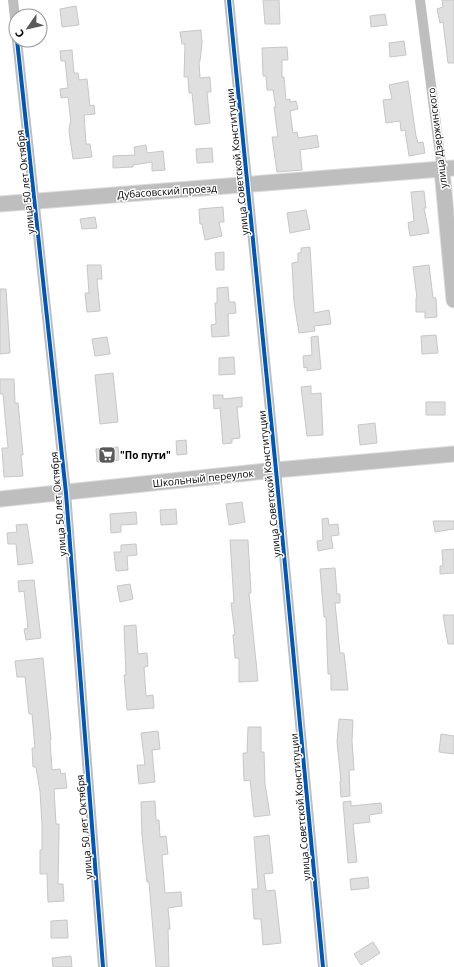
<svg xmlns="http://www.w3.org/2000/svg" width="454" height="967" font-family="'Open Sans',sans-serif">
<rect width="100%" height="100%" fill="#fff"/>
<!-- building -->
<path fill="#dfdfdf" stroke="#c7c7c7" d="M263,0h16l1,24h-15z
M442,0h12v63h-6l-5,-41 -3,1 -3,-14 6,-2z
M76,6l3,19 -17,2 -2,-18z
M385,14l2,11 -16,2 -1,-11z
M201,30l1,13 -2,18h-1l1,17 10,-1 1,15h-4l3,31 -15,2 -3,-32h-3l-1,-16h-4l1,-33h-3l-2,-12z
M404,41l2,14 -16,2 -1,-14z
M287,47l1,13h-6v17h2l2,23 4,-1v3l6,-1 2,8 -8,2 3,22 4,-1 1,6 19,-3 2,12 -19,3 2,20 -25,2 -5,-35h6l-4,-30h2l-3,-17h-6l-1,-14h-3l-1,-28z
M72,50l2,23h4l1,7 8,-1 3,27 4,-1 1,9 -11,1 2,29h4l2,13 -19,2 -4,-28 1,-8h1l-3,-26 -7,1 -1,-9 8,-1 -3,-27h-4l-1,-10z
M408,81l8,55 2,7 5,-1 2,11 -16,3 -4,-26 -4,1 -1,-10 -14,2 -3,-23 9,-1 -3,-14z
M146,145l1,8 16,-2 2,19 -13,1v-9l-19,3v2l-20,1v-12l22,-1 -1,-8z
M212,148l1,14 -16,1 -1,-14z
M424,191l2,17h-2l5,25 -19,3 -2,-13 6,-2 -3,-29z
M223,207l1,15h-5l3,14 -17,4 -3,-16h-2l-1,-15z
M306,210l4,19 -20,4 -3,-20z
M95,217l2,11 -15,1 -2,-10z
M310,247l4,66 15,-3 2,14 -17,2 1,5 -16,2 -5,-31 -2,-39 6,-1v-9h3v-5z
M224,252v18h-8l-1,-17z
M87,265h14l1,14h-5l3,32 -13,1 -2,-19h4z
M429,265l4,33h3l1,19 -12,1v-6h-9v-14h1l-4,-31z
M228,287l1,15h6l1,11 -8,1 1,22 -17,1 -1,-12 5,-1 -1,-21h2v-15z
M0,289h6l4,64 -10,1z
M436,335l2,18 -16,1 -1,-18z
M318,336l3,33 -14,2v-4l-3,1 -1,-12 9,-1 -1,-18z
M107,337l3,17 -15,2 -3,-17z
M234,357l1,17 -16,1v-17z
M113,373l5,49 -18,2 -5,-49z
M0,379h14l1,24h3l5,52h-2l2,21 -19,1 -2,-29h6l-5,-54h-3z
M311,386v8l10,-1 2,42 -16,1 -6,-49z
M213,395h10v4l19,-2v10h-5l3,31 -8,1v4l-9,1 -3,-36 -6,1z
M426,402h19v13h-19z
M375,423l2,20 -17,2 -2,-20z
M186,440l1,14 -10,1 -1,-14z
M118,447l1,13 -22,2 -1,-13z
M242,502l3,20 -16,3 -3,-21z
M176,509l1,15 -16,1 -1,-15z
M136,512l1,12 -16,1v7l-10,1 -1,-19z
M328,518l1,7 9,-1 1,11 -8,1 2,12 -15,3 -1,-10 6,-1 -1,-21z
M433,521h21v8l-19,3z
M27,524l6,39 -15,2 -2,-21h-8l-1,-11 10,-1 -1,-7z
M230,540h18l3,53h-2l9,88 -19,1v-24h-4l-2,-23 2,-1 -4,-31h3z
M136,544l1,11 -10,1 1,14 -12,1 -2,-19h7v-7z
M454,549v24l-14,1v-8h3l-1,-16z
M335,568l2,26h3v9h-5l5,50h4l4,37h-17v-16h-3l-2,-57h-2l-4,-48z
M34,580l7,58 -15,2 -2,-11 4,-1 -4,-37 -5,1 -1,-11z
M130,584l3,15 -13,3 -3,-16z
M443,615h11v29h-6z
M136,625l2,29 9,-1 1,13 -4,1 2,29 7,-1 1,13 -27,2 -3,-35h2l-2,-49z
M43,658l8,82h-1l2,30 8,-1 1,5 4,-1 2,15 -13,1 2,35h3v9l-1,51h5l1,17 -16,1 -1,-28h-7v-24h2v-25l-2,-34 -4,-24h-3l-1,-19h3l-3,-34h-3l-4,-37h-8l-2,-16z
M339,719l14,1 -1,21 2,29h-5l1,26 -9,1 -1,-16h1l-4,-39z
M248,727h13v25h3l1,32 5,31 -16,2 -4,-37 -6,1 -1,-28h4z
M158,731l2,18 -8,1 3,32 -16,2 -2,-19h8l-4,-32z
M441,734l13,2v18l-15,-2z
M155,801l1,19h3l1,17 6,-1 2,18 -6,1 3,38 16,-1 1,14 -14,2 2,21h-2l1,38h-13l-7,-85h-2l-5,-47 -1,-33z
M351,801v5l30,-3 1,10 -13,2 1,7 -17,2 4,38 -9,1 -5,-61z
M269,835l4,38 -9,1 2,17 9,-1 6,53 -18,2 -2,-26h-7l-2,-30h6l-4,-52z
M368,877l1,11 -18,2 -1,-11z
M67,920l1,18h-17v-17z
M373,942l7,11 -19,12 -7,-11z
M71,956l1,11h-19l-1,-9z"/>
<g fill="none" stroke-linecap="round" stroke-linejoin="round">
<!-- primary casing -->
<g stroke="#dbdbdb" stroke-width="17">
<path id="primary" d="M442,170l12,130
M0,204l454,-36
M0,499l276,-29 178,-16"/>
</g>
<!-- street -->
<path stroke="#bebebe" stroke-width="10" d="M13,0l3,27
M229,0l47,470 47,497
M420,0l22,170
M17,40l49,453 37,474"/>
<!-- primary -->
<use href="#primary" stroke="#bebebe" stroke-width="15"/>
<!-- cycleway casing -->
<g stroke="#fff" stroke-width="6">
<path id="cycleway" d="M229,0l47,470 47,497
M17,40l49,453 37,474"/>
</g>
<!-- cycleway -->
<use href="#cycleway" stroke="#0057b8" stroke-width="4"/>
</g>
<!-- icons -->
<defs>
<g id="supermarket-square" transform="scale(0.9)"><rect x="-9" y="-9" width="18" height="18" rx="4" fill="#595959" stroke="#fff"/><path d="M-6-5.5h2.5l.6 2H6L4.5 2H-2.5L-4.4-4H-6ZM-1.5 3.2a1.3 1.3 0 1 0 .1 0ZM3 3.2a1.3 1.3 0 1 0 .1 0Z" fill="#fff"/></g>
</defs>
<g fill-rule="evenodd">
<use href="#supermarket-square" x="107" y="455"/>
</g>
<g text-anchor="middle" stroke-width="3" stroke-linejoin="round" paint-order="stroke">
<!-- street labels -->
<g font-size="10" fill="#000" stroke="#fff">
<text transform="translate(437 138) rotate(-97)" y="4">улица Дзержинского</text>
<text transform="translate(237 162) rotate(-96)" y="4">улица Советской Конституции</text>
<text transform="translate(25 182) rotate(-96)" y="4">улица 50 лет Октября</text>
<text transform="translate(167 191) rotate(-4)" y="4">Дубасовский проезд</text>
<text transform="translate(203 478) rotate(-6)" y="4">Школьный переулок</text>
<text transform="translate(269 484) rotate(-96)" y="4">улица Советской Конституции</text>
<text transform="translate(58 504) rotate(-95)" y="4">улица 50 лет Октября</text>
<text transform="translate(300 807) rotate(-95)" y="4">улица Советской Конституции</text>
<text transform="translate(84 827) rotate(-95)" y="4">улица 50 лет Октября</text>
</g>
<!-- poi labels -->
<g font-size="10" font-weight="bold" fill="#000" stroke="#fff" text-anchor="start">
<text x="120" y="459">"По пути"</text>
</g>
</g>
<!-- north arrow -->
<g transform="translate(28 28) rotate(236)"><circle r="19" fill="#ffffff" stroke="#999999"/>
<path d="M0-3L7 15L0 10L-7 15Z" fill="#595959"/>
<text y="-6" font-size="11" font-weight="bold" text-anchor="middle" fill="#000000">С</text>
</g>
</svg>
